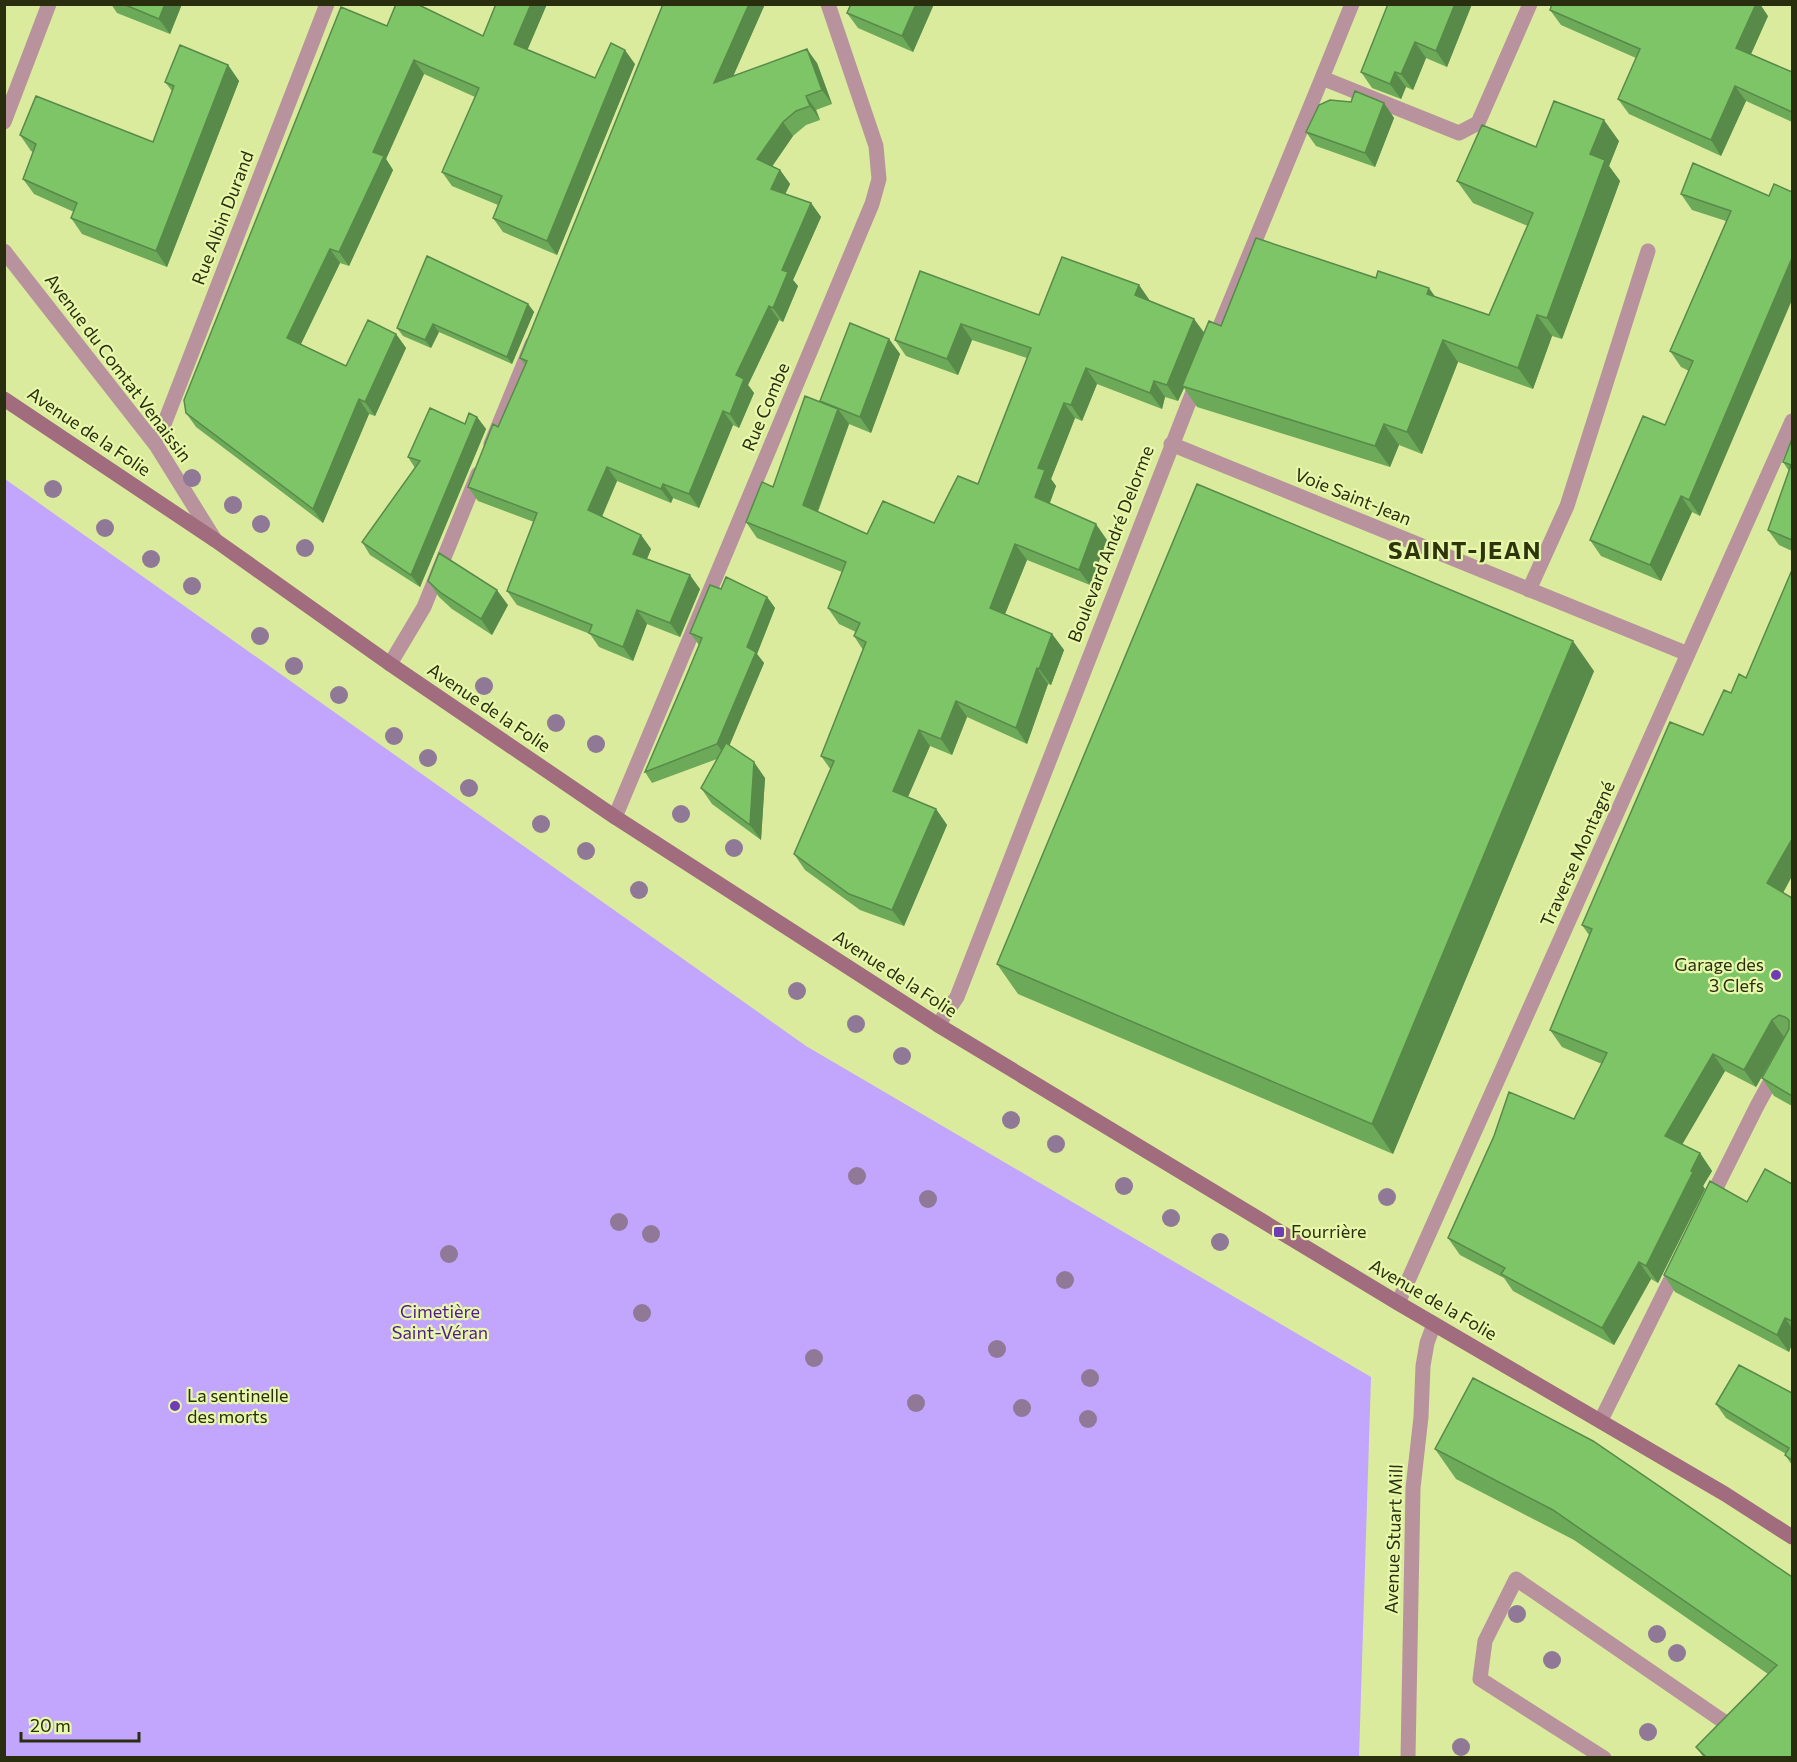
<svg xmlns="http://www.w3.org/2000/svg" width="1797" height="1762" font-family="Commissioner,sans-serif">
<rect width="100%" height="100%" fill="#daeb9d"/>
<!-- green -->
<path fill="#c2a5fd" d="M5,479l801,567 565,331 -12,380h-1354z"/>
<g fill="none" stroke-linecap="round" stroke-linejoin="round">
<!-- service -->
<path stroke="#b8939e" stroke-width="15" d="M1529,590l38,-84 81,-255
M1604,1758l-124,-79 5,-38 31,-62 220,151 -22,28"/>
<!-- minor -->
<path stroke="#b8939e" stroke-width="15" d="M1322,78l30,-74
M4,122l45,-118
M4,251l152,194 59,95
M1213,343l109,-265 137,55 19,-10 52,-119
M491,444l41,-100
M1171,444l517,210
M156,445l171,-441
M390,664l34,-57 54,-133
M615,817l257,-613 7,-25 -3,-33 -48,-142
M938,1025l19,-28 241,-618
M1709,1202l48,-96 35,-64
M1398,1303l394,-882
M1601,1420l76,-153"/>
<!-- tertiary -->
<path stroke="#b8939e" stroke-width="15" d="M1408,1758l5,-270 8,-71 2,-51 4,-23 7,-19"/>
<!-- secondary -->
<path stroke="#a16d7e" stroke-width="15" d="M4,399l211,141 175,124 225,153 323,208 460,278 327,191 67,43"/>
</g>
<!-- trees -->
<g fill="#8f7996">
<circle cx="192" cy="478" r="9"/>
<circle cx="53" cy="489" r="9"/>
<circle cx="233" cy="505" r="9"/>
<circle cx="261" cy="524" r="9"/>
<circle cx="105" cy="528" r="9"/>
<circle cx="305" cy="548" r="9"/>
<circle cx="151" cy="559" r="9"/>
<circle cx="192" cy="586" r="9"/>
<circle cx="260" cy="636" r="9"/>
<circle cx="294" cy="666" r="9"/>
<circle cx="484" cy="686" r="9"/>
<circle cx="339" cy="695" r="9"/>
<circle cx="556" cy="723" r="9"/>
<circle cx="394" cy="736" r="9"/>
<circle cx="596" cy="744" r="9"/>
<circle cx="428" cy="758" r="9"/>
<circle cx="469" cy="788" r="9"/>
<circle cx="681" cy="814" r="9"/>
<circle cx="541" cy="824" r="9"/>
<circle cx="734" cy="848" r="9"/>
<circle cx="586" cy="851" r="9"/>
<circle cx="639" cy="890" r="9"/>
<circle cx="797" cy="991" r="9"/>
<circle cx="856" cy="1024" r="9"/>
<circle cx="902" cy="1056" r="9"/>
<circle cx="1011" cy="1120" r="9"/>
<circle cx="1056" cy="1144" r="9"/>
<circle cx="857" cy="1176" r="9"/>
<circle cx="1124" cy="1186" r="9"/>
<circle cx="1387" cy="1197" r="9"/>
<circle cx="928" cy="1199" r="9"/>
<circle cx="1171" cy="1218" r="9"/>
<circle cx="619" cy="1222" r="9"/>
<circle cx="651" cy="1234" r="9"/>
<circle cx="1220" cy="1242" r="9"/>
<circle cx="449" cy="1254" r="9"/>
<circle cx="1065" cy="1280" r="9"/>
<circle cx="642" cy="1313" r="9"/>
<circle cx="997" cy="1349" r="9"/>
<circle cx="814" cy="1358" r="9"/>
<circle cx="1090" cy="1378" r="9"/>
<circle cx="916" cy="1403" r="9"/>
<circle cx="1022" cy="1408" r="9"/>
<circle cx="1088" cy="1419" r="9"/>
<circle cx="1517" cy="1614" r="9"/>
<circle cx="1657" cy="1634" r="9"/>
<circle cx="1677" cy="1653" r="9"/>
<circle cx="1552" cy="1660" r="9"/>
<circle cx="1648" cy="1732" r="9"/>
<circle cx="1461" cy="1747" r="9"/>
</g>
<!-- wall -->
<path fill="#6ca959" d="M111,4h71l-12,30 -53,-21z
M496,4h51l-20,46 68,28 40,-14 -78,191 -54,-23 -10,-14 5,-13 -46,-19 -10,-14 33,-75 -51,-23 -38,85 7,11 -44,96 -9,-3 -39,81 45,22 50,-32 10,14 -31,68 -6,-2 -46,109 -127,-96 -10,-14 201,-387 96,10z
M663,4h102l-32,72 84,-13 15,41 -16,6 4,10 -14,5 -13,11 -21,30 8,4 10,14 -5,10 26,9 10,14 -28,63 5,6 -15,36 -4,-2 -31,65 6,8 -15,35 -6,-3 -34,83 -26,-10 -2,5 -54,-22 -15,36 39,18 10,14 -4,10 53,30 -20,48 -33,-13 -14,37 -34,-14 -9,-13 -73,-29 -10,-14 27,-69 -56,-21 -10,-14 30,-60 27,-62 -5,-7z
M934,4l-21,48 -55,-24 -11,-15z
M1388,4h84l-25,63 -21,-9 -13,32 -7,-3 -5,12 -29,-11 -11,-16z
M1550,10l218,6 -17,38 41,18v50l-46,-21 -25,55 -92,-42 -11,-15 18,-41 -75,-33z
M228,65l11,16 -72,186 -85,-33 -11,-16 3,-6 -40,-18 -11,-15 10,-27 -2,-1 -11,-16 133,7 19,-51 -7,-9z
M1351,102l33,1 10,15 -19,49 -59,-21 -10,-14z
M1619,141l-10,25 11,15 -58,158 -10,-3 -19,53 -75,-27 -36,92 -23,-9 -9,22 -193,-60 -13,-19 -6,13 -13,-4 -3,12 -65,-25 -15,37 -7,-3 -24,61 5,7 -6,17 57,37 -17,45 -63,-25 -22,54 47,20 12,16 -13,35 -3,-1 -21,60 -60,-27 -15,38 -22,-9 -22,51 28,12 11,16 -43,101 -44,-16 -55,-40 -11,-16 37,-84 -10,-14 42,-106 -9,-14 2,-4 -17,-8 -11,-16 14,-36 -85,-34 -11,-16 27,-35 47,-85 69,-63 11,15 -29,79 -22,-9 -31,88 49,22 67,-11 44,-39 49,-126 -55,-18 -14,35 -52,-19 -11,-16 25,-69 119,44 100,-30 11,16 44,18 10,13 17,-6 155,-48 60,19 53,18 39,-89 -55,-23 -16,-22 79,-34z
M1681,194l88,2 -69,320 -8,-4 -31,69 -60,-25 -11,-16 75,-115 24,-54 -8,-4 -11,-16 56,-130 -34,-11z
M528,304l6,8 -22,52 -73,-32 -8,16 -28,-12 -6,-8z
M477,417l9,12 -66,158 -50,-32 -8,-13 53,-74 -7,-11z
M1792,439v112l-13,-6 -11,-15 21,-59 -6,-9z
M1792,570v306l-9,17 9,5v208l-18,-10 -12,-18 23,-42 -29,51 -31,-16 -43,74 18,8 12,18 -9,15 2,3 -47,94 -7,-4 -37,66 -101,-54 -9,-13 -44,-23 -12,-17 126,-119 28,-55 -40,-17 -12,-17 39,-95 -7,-10 121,-190 28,-42 15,-15z
M428,581l80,24 -16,30 -40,-26 -13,-12z
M721,589l46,8 8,11 -18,46 7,9 -35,83 36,32 -4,62 -49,-36 -11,-16 16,-29 -65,24 -7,-11 54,-127 -9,-12z
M1594,671l-201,483 -375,-160 -21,-30z
M1792,1184v160l-3,8 -114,-60 -11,-17 83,-73z
M1792,1393v72l-7,-10 1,-1 -60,-36 -10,-14z
M1435,1449l357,128v181h-88l-8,-11 72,-73 -194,-134 -118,-61z"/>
<!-- shaded-wall -->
<path fill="#588a49" d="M165,4h17l-12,30 -11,-15z
M531,4h16l-23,54 -10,-14z
M749,4h16l-41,93 -10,-14z
M916,4h18l-21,48 -11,-16z
M1455,4h17l-25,63 -11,-16z
M1756,4h4l8,12 -21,47 -11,-15z
M1415,42l11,16 -13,32 -12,-16z
M807,49l10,14 15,41 -10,-14z
M625,50l10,14 -78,191 -10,-14z
M414,60l10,14 -38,85 7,11 -44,96 -10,-14 34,-100z
M228,65l11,16 -72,186 -11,-16z
M1395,72l11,15 -5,12 -11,-15z
M1735,86l11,15 -25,55 -10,-16z
M806,96l10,14 4,10 -10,-14z
M1384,103l10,15 -19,49 -10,-14z
M1604,120l15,21 -10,25 11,15 -58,158 -15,-21 43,-164z
M783,122l10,14 -26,38 -10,-15z
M780,170l10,14 -9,19 -10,-14z
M811,203l10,14 -28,63 5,6 -15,36 -10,-14 9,-38z
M330,249l10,14 -43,89 -10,-14z
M1792,258v42l-92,216 -11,-16z
M1139,285l11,16 -15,-6z
M1429,288l15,21 -17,-15z
M528,304l6,8 -22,52 -5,-7z
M769,306l10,14 -31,65 6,8 -15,35 -9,-14 6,-39z
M1537,315l15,21 -19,53 -15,-21z
M1194,319l11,16 -23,51 2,2 -6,13 -11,-16z
M433,324l6,8 -8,16 -6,-8z
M961,324l11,16 -14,35 -11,-16z
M396,334l10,14 -31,68 -10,-14z
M889,339l11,15 -29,79 -11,-16z
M1443,340l15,22 -36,92 -15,-22z
M1086,368l11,16 -15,37 -11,-16z
M1154,381l11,16 -3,12 -12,-16z
M359,399l10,15 -46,109 -10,-14z
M1064,403l11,15 -24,61 5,7 -10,26 -11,-15 3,-29z
M838,409l11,15 -35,97 -11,-16z
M723,411l10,14 -34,83 -10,-14z
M477,417l9,12 -66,158 -9,-12z
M1384,424l15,21 -9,22 -15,-21z
M607,467l10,14 -19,44 -10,-15z
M663,484l10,14 -2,5 -10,-14z
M1681,496l11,16 -31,69 -11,-16z
M1096,524l11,16 -17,45 -11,-15z
M641,535l10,14 -8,19 -10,-14z
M1015,544l12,16 -26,64 -11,-16z
M690,575l10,14 -20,48 -10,-14z
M497,590l11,15 -16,30 -11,-16z
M767,597l8,11 -18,46 7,9 -39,93 -8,-12 30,-97z
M637,610l10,14 -14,37 -10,-14z
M1052,634l12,16 -13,35 -12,-16z
M1573,641l21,30 -201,483 -21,-30z
M1037,668l11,16 -21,60 -11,-16z
M956,701l11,16 -15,38 -11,-16z
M919,730l11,16 -26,60 -11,-15z
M754,762l11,16 -4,62 -11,-15z
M936,809l11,16 -43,101 -12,-16z
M1792,839v37l-13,24 -12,-17z
M1772,1020l12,17 -28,50 -12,-17z
M1713,1054l12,17 -48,82 -12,-17z
M1700,1153l12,18 -9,15 2,3 -47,94 -12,-17 45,-95z
M1639,1262l12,17 -37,66 -12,-17z
M1785,1318l7,10v16l-3,8 -12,-17z"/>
<!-- building -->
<path fill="#7ec568" stroke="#588a49" stroke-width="1.5" d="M123,4h42l-6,15z
M396,4h21l66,32 13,-32h35l-17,40 81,34 16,-35 14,7 -78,191 -54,-23 9,-22 -60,-24 37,-84 -65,-28 -41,92 11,4 -45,96 -9,-3 -43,89 59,28 22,-46 28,14 -31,68 -6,-3 -46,110 -127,-96 -2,-13 157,-393 46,19z
M663,4h86l-35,79 93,-34 15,41 -16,6 4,10 -14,5 -13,11 -26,37 23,11 -9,19 40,14 -29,67 6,2 -15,36 -4,-2 -33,69 8,4 -14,35 -7,-3 -34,83 -26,-10 -2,5 -54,-22 -19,43 53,25 -8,19 57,21 -20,48 -33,-13 -14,37 -34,-14 3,-8 -85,-34 30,-78 -69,-26 25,-63 5,3 29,-66 -7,-3z
M851,4h65l-14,32 -55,-23z
M1388,4h67l-19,47 -21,-9 -14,32 -6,-2 -5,12 -29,-12z
M1552,4h204l-20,44 56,24v40l-57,-26 -24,54 -93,-41 22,-50 -90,-39z
M180,45l48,20 -72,186 -85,-33 6,-15 -54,-24 13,-35 -16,-9 16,-39 117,46 21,-56 -9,-4z
M1355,91l29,12 -19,50 -59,-21 13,-27 11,-5 21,2z
M1554,101l50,19 -14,34 15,6 -58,158 -10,-3 -19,53 -75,-28 -36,92 -23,-8 -9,22 -193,-60 27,-65 12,5 35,-88 120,40 2,-7 51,17 -2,6 62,21 44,-102 -76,-32 25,-56 54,22z
M1693,163l76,33 5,-12 18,8v66l-103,242 -8,-4 -31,69 -60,-25 53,-124 22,9 28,-64 -23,-10 61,-140 -50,-17z
M427,256l101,48 -21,53 -74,-33 -8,16 -28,-12z
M1062,257l77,28 -4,10 59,24 -27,66 -13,-4 -4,12 -64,-25 -15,37 -7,-2 -26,65 7,2 -10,27 61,27 -17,46 -64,-26 -25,64 62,26 -13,35 -2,-1 -21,60 -60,-27 -15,38 -22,-9 -26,61 43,18 -44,101 -43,-16 -55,-40 40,-93 -13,-5 45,-114 -12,-6 6,-13 -32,-15 18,-46 -100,-40 16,-40 11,5 32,-91 33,13 -35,96 64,29 16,-33 51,22 24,-47 20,8 53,-136 -70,-24 -14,35 -52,-19 25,-69 119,44z
M850,323l39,16 -29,78 -40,-16z
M430,408l35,16 4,-11 8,4 -66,158 -49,-33 58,-81 -12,-4z
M1792,439v101l-24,-10 23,-65 -8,-3z
M1197,484l376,157 -201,483 -375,-160z
M439,553l58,37 -16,29 -40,-26 -13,-12z
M1792,570v269l-25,44 25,15v198l-30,-18 27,-49v-9l-4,-3 -6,-2 -7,5 -28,50 -31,-16 -48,82 35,17 -9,18 2,1 -47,94 -7,-4 -37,66 -101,-54 4,-6 -57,-30 46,-102 15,-44 65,27 33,-66 -57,-23 42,-101 -10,-4 88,-203 33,13 21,-45 7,3 8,-19 7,4z
M726,577l41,20 -20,50 9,5 -39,92 -72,28 40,-93 17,-41 -12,-5 20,-48 11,4z
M726,743l28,19 -4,63 -49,-37z
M1765,1169l27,15v137l-7,-3 -8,17 -113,-60 46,-94 37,21z
M1739,1365l53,28v67l-7,-5 4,-7 -73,-44z
M1473,1378l120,63 199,136v181h-85l-11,-11 81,-82 -224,-155 -118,-61z"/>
<!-- markers -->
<g fill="#6e3cb4" stroke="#e7f8aa" stroke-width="2">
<circle cx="1776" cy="975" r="6"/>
<rect x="1273" y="1226" width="12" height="12" rx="3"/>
<circle cx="175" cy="1406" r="6"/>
</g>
<g text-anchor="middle" stroke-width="4.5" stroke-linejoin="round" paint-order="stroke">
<!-- street labels -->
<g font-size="18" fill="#292e0f" stroke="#e7f8aa">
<text transform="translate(223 218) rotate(-69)" y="6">Rue Albin Durand</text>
<text transform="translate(118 368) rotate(53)" y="6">Avenue du Comtat Venaissin</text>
<text transform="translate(766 407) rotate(-67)" y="6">Rue Combe</text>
<text transform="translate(89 432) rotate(34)" y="6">Avenue de la Folie</text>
<text transform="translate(1353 497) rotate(22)" y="6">Voie Saint-Jean</text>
<text transform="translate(1111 544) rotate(-69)" y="6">Boulevard André Delorme</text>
<text transform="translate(489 708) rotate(34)" y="6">Avenue de la Folie</text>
<text transform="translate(1578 854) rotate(-66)" y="6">Traverse Montagné</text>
<text transform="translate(895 974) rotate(33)" y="6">Avenue de la Folie</text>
<text transform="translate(1433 1300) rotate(30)" y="6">Avenue de la Folie</text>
<text transform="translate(1394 1539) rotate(-88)" y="6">Avenue Stuart Mill</text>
</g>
<!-- poi labels -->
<g font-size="18" fill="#292e0f" stroke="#e7f8aa" text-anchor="start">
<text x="1764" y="971" text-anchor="end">Garage des<tspan x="1764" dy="21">3 Clefs</tspan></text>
<text x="1291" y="1238">Fourrière</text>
<text x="187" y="1402">La sentinelle<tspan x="187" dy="21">des morts</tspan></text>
</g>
<!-- park labels -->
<g font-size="18" fill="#521c90" stroke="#e7f8aa">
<text x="440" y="1318">Cimetière<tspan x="440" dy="21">Saint-Véran</tspan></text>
</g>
<!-- district labels -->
<g font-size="24" font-weight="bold" letter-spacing="1.5" fill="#2e350d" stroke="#e7f8aa">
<text x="1465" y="559">SAINT-JEAN</text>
</g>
</g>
<!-- border -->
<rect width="1797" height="1762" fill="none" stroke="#292e0f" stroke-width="12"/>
<!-- scale -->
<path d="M21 1732v9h118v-9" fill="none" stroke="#292e0f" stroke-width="3"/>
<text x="30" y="1732" font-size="18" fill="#292e0f" stroke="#e7f8aa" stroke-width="4.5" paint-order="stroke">20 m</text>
</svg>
